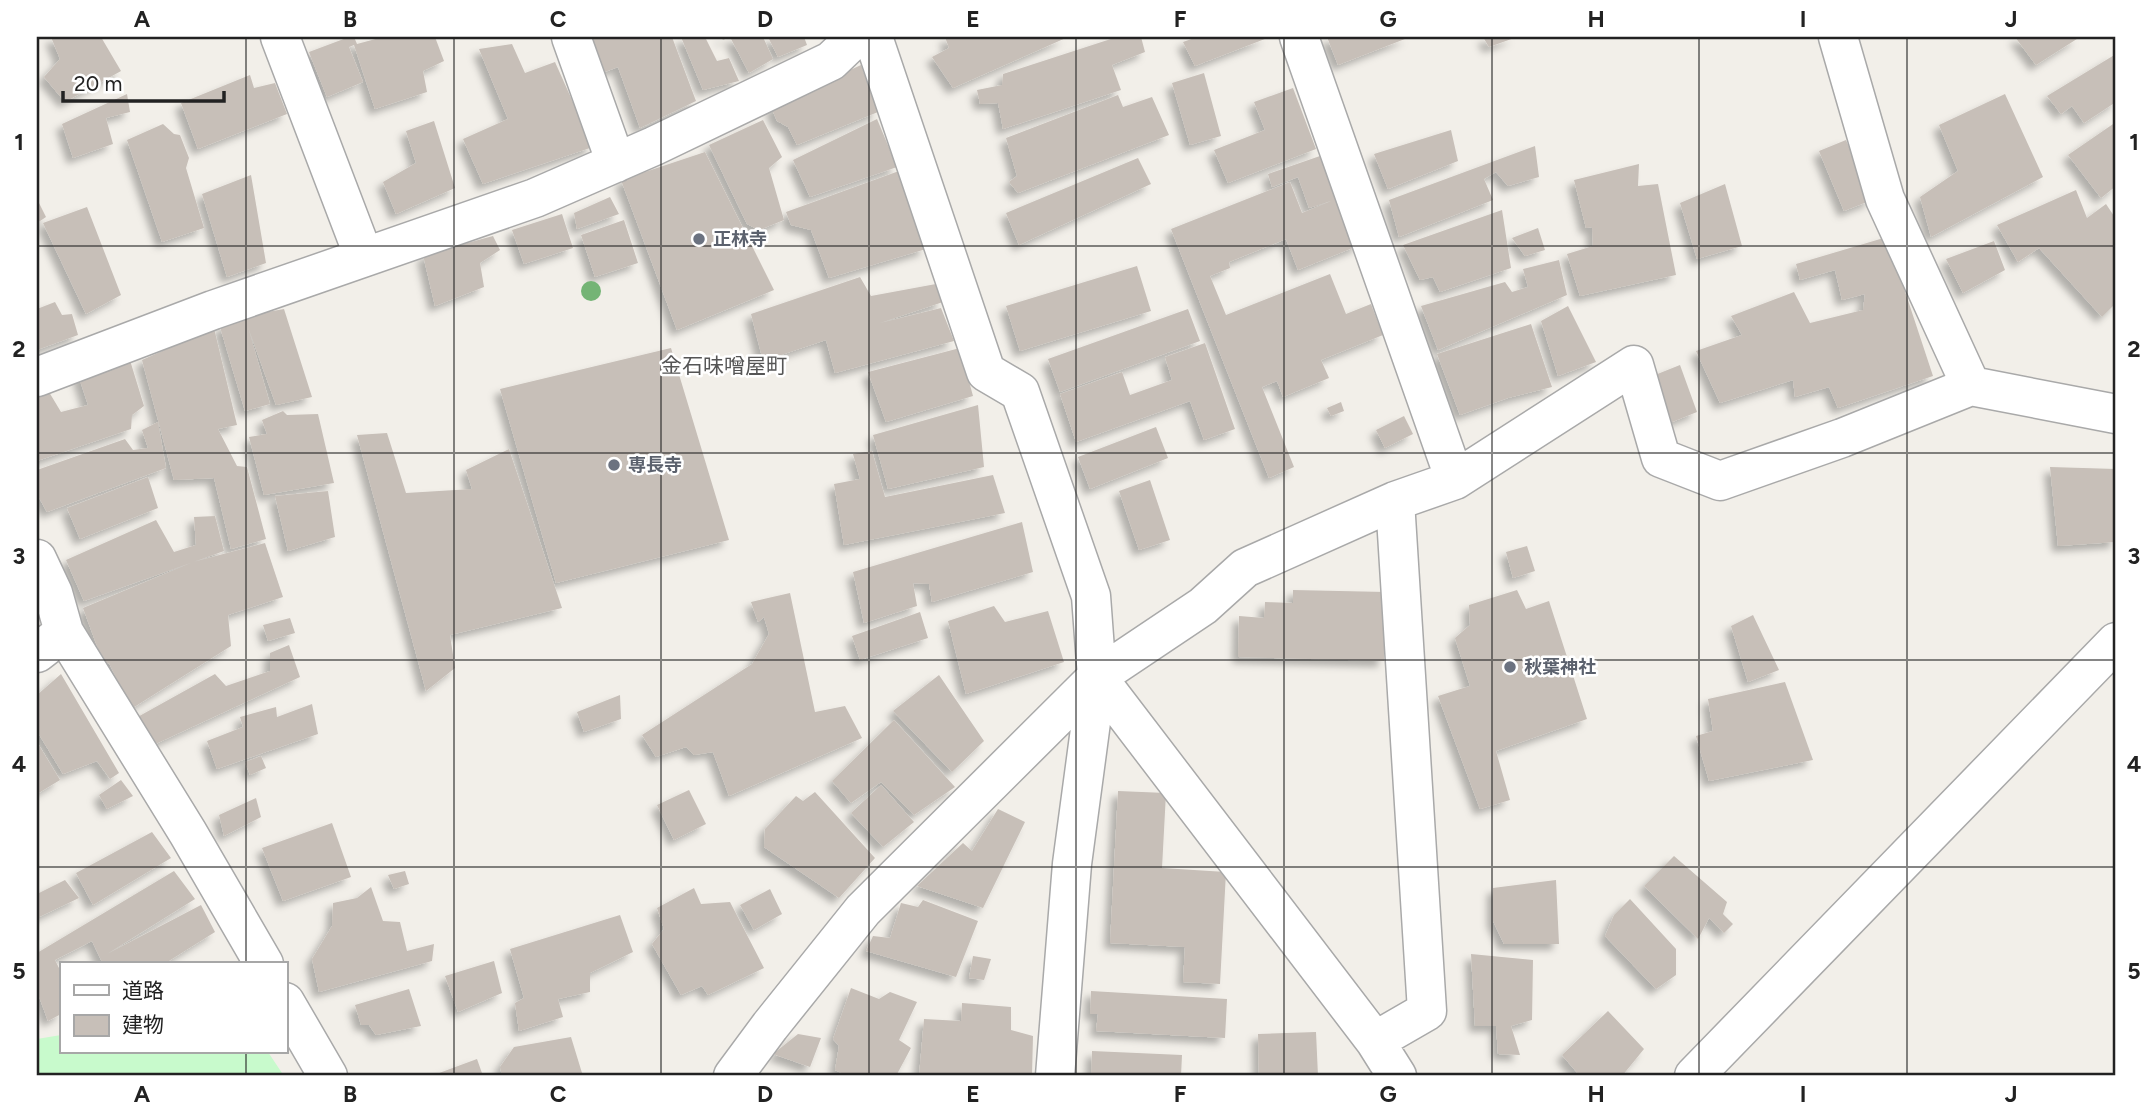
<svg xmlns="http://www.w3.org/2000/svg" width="2153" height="1113" font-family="Figtree,'Noto Sans JP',sans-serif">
<defs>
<filter id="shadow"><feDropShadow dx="-6" dy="6" stdDeviation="3.5" flood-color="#0004"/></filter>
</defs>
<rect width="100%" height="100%" fill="#f2efe9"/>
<!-- park -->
<path fill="#c8facc" d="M61,1035v17h207l16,24h-247v-37z"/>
<!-- building -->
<path fill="#c7bfb8" filter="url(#shadow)" d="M51,37h50l20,34 -56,31 -21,-25 16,-18z
M349,37h5l3,7 26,-7h52l9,24 -21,10 4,21 -52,17 -21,-64 -5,2 14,35 -36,15 -18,-45z
M588,37h84l24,64 -56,27 -22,-61 -16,6z
M681,37h24l12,24 12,-3 10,23 -36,9z
M721,37h42l10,22 -24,14 -19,-36 -7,3z
M768,37h36l3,8 -29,12z
M945,37h123l-115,51 -21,-31 17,-9z
M1117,37h24l4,15 -33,13 9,25 -118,39 -5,-26 -18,1 -3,-14 25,-5 1,-11z
M1197,37h73l-75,29 -12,-24z
M1327,37h83l-72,28z
M1483,37h34l-28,10z
M2015,37h65l-44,28z
M512,44l13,29 30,-11 38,85 -110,37 -20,-45 45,-20 -29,-70z
M2116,54v48l-32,21 -12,-17 -11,8 -14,-18z
M861,65l17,47 -81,33 -9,-18 -11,-6 -6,-14z
M1204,73l17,63 -31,9 -18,-62z
M250,75l4,13 21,-5 12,31 -89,35 -17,-46z
M1293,88l23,61 -88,34 -14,-33 51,-20 -11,-28z
M127,94l3,18 -24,6 7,26 -40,14 -11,-34z
M2005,94l38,83 -112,60 -11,-40 38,-26 -19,-46z
M1118,95l5,12 29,-10 17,38 -151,58 -9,-11 8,-6 -11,-38z
M877,119l20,48 -87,30 -17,-37z
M763,120l19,37 -13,11 15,52 -25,10 -12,-6 -38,-79z
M434,121l21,67 -59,26 -13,-32 33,-19 -10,-32z
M2116,122v64l-15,12 -33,-43z
M163,124l11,10 6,1 9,23 -3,10 18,60 -42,14 -35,-102z
M1451,130l7,31 -70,28 -14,-35z
M1846,140l26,60 -28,11 -25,-60z
M1535,146l4,31 -31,9 -12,-14 -12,7 9,21 -94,37 -10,-37z
M705,152l69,138 -97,40 -56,-150z
M1320,156l16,43 24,46 -62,25 -12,-31 -57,23 1,6 -20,8 16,39 104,-41 16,40 25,-10 12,31 -62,25 8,18 -46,19 -6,-16 -15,6 32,80 -25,11 -98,-249 119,-47 12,31 29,-12 -22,7 -11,-31 -26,10 -4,-13z
M1138,158l13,26 -132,61 -13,-32z
M1639,164l-1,22 20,-2 18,91 -96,21 -13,-42 26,-8 -1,-19 -6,1 -12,-48z
M899,171l27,78 -97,29 -18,-48 -20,-5 -5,-13z
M251,175l15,88 -39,14 -25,-83z
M1725,184l17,62 -45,13 -17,-56z
M2076,190l11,28 19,-14 10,15v84l-14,14 -63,-69 -21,14 -21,-37z
M610,197l9,17 -42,15 -3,-16z
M37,199l9,18 -9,6z
M87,207l34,88 -35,19 -43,-91z
M1502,210l9,58 -71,24 -7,-15 -13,3 -17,-35z
M562,214l11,34 -49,16 -12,-34z
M624,220l14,43 -43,14 -14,-42z
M1538,228l7,22 -20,6 -13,-18z
M493,236l7,14 -20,13 4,24 -49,19 -12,-51z
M1887,237l46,139 -95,32 -9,-21 -34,10 -2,-17 -73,23 -24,-52 46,-16 -11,-19 63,-24 16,31 53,-13 2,-16 -23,6 -7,-30 -35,10 -4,-16z
M1994,241l11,29 -42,23 -17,-34z
M1559,260l8,35 -129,55 -17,-44 84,-24 7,10 16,-5 -5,-18z
M1137,266l14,45 -131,40 -14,-45z
M860,277l11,19 65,-12 7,18 -63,21 61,-15 13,33 -119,32 -9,-33 -63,21 -12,-47z
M55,302l7,13 10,-1 6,21 -41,15v-41z
M1568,306l28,56 -38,14 -17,-55z
M284,309l28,88 -36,8 -28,-78 22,77 -25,7 -25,-84 25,-11z
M1188,309l12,32 -140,51 -12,-33z
M1531,324l21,63 -44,11 -48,17 -23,-61z
M214,328l23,97 -19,4 19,37 10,1 19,72 -35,10 -17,-71 -40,2 -32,-120z
M1205,343l30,86 -31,11 -14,-39 -114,41 -16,-48 62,-22 8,23 42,-15 -7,-23z
M671,348l58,192 -173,43 -56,-194z
M960,348l13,48 -87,26 -18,-50z
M129,357l15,49 -12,9 -1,14 -94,32v-65l12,-4 12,20 27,-7 -10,-31z
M1680,365l17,47 -25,10 -17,-47z
M1341,402l3,9 -13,5 -4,-8z
M978,405l6,62 -96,22 -15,-54z
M283,411l4,4 31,-1 16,69 -70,12 -15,-58 18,-3 -5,-14z
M1404,416l9,18 -28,14 -9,-18z
M158,422l8,46 -119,44 -10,-18v-24l88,-31 8,11 15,-2 -6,-18z
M1156,427l12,31 -78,31 -12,-32z
M387,433l19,60 66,-4 -6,-19 43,-21 53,159 -112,27 5,33 -29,23 -69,-256z
M872,451l13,46 108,-22 12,38 -161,32 -10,-61 26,-5 -7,-25z
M2050,467l66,2v73l-58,4z
M148,477l10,31 -78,31 -13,-31z
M1150,480l20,60 -31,10 -20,-59z
M328,491l7,46 -47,14 -13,-55z
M215,516l9,35 -140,50 -18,-41 90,-40 18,32 22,-7 -2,-28z
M1022,522l11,50 -101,30 -3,-18 -16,-1 4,23 -53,17 -11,-51z
M265,543l18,54 -55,18 3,31 -100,63 -22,-46 -5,2 -21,-57 110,-46z
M1527,546l8,25 -22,7 -7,-26z
M1293,590l93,2 -2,69 -146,-4 1,-41 25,2 1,-16 28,1z
M1517,590l9,19 23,-8 38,118 -91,32 14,49 -30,9 -42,-113 32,-10 -15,-48 15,-13 -1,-20z
M790,593l25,119 30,-6 17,32 -133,58 -16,-44 -19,3 -8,-8 -30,10 -14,-22 110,-71 17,-30 -5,-17 -6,5 -7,-20z
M994,606l11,16 43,-11 16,51 -98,32 -18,-73z
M920,612l8,26 -68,22 -8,-24z
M1753,615l26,55 -31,12 -17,-56z
M290,618l5,15 -27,8 -5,-16z
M289,645l11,32 -151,70 -15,-28 81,-45 11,12 44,-15v-18z
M61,674l58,99 -9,6 -13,-18 -34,13 -26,-43v-36z
M939,675l45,66 -32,31 -59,-61z
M1785,682l28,78 -104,21 -13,-45 17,-5 -5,-32z
M620,695l1,24 -37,13 -7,-20z
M312,704l6,30 -101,35 -10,-28 36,-14 -3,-10 36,-10 1,10z
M894,720l61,67 -41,28 -33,-33 -30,21 -19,-22z
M37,742l23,38 -23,14z
M261,756l5,12 -16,7 -5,-13z
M121,780l12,16 -26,13 -8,-14z
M881,785l33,37 -31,25 -32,-34z
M689,790l17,34 -32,16 -17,-35z
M1118,791l48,2 -4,75 64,4 -6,112 -37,-2 2,-35 -75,-4z
M815,792l60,66 -36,40 -75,-51 1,-18 31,-33 7,5z
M256,798l5,19 -37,19 -5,-21z
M998,809l27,13 -42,86 -66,-22 46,-43 9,8z
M332,823l19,54 -68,24 -21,-53z
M152,832l19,26 -78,47 -17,-32z
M1674,856l53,46 -4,12 10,10 -9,9 -15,-15 -11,21 -54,-53z
M174,871l21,28 -88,55 94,-49 14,27 -51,32h-61l-11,-23 -37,19 6,12v42l-13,7 -11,-30v-38z
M405,871l4,13 -15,5 -6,-14z
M65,880l14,18 -42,20v-24z
M1556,880l3,64h-55l-11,-23v-33z
M371,887l12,34 17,1 7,29 27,-7 -2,17 -113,31 -7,-33 20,-33 1,-23 24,-5z
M694,888l7,16 29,-2 34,66 -56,27 -6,-9 -21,9 -29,-51 12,-15 -7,-21z
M770,889l12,25 -28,16 -14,-25z
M1630,899l46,50v26l-20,14 -51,-53 9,-21z
M923,900l55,21 -22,56 -90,-26 7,-15 17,2 11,-35 17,4z
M620,915l13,37 -43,21v19l-32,7 5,18 -44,14 -4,-28 9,-5 -14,-49z
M1471,954l62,6 -1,60 -21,6 9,29 -22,-1 -2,-28h-21z
M973,956l18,3 -7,21 -15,-2z
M494,961l8,32 -44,19 -13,-36z
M851,988l28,11 11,-7 27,10 -18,38 12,8 -15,28h-48l-13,-6 4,-24 -6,-7z
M409,989l12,37 -45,9 -7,-10h-8l-6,-20z
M1091,991l136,8 -2,39 -129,-7 2,-17h-8z
M962,1003l49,4v23l22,6 -1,39 -113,1 5,-57 37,2z
M1608,1011l36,38 -22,27h-42l-18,-21z
M1316,1032l2,44h-59l-1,-42z
M798,1034l23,4 -11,29 -37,-13z
M571,1037l11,36 -4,3h-76l-2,-9 14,-20z
M1092,1051l90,4 -1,21h-90z
M477,1059l6,17h-52z"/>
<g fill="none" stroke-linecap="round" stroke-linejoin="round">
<!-- minor casing -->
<g stroke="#a9a9a9" stroke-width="41">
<path id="minor" d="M280,37l84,220
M571,37l45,126
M873,37l113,335 34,20 71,204 6,81 -25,187 -17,212
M1299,37l156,443
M1838,37l47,162 86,187
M37,377l176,-67 322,-112 119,-52 177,-85 25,-24
M37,559l16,34 11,39 124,201 76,131
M37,653l27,-21
M1097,677l278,364 22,35
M285,1002l43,74
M1375,1041l52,-30 -32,-510
M733,1076l37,-50 93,-116 234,-233 106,-71 42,-38 150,-67 60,-21 179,-115 27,93 59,23 122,-43 129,-52 145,28"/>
</g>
<!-- tertiary casing -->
<g stroke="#a9a9a9" stroke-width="41">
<path id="tertiary" d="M1694,1076l422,-434"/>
</g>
<!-- minor -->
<use href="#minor" stroke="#fff" stroke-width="38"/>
<!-- tertiary -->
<use href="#tertiary" stroke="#fff" stroke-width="38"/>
</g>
<!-- trees -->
<circle fill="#74b475" cx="591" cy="291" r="10"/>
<!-- grid -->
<path fill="none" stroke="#222" stroke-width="2" stroke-opacity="0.55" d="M246,37v927M454,37v1039M661,37v1039M869,37v1039M1076,37v1039M1284,37v1039M1492,37v1039M1699,37v1039M1907,37v1039M37,246h2079M37,453h2079M37,660h2079M37,867h2079M246,1052v24"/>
<!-- markers -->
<g fill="#6b7280" stroke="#fff" stroke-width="2.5">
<circle cx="699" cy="239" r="7"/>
<circle cx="614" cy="465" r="7"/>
<circle cx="1510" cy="667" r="7"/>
</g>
<g text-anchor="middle" stroke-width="5" stroke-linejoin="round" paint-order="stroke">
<!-- worship labels -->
<g font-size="18" font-weight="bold" fill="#5b616d" stroke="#fff" text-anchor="start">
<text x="713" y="245">正林寺</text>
<text x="628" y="471">専長寺</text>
<text x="1524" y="673">秋葉神社</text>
</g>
<!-- quarter labels -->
<g font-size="21" fill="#555" stroke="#fff">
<text x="724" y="373">金石味噌屋町</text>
</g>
</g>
<!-- border -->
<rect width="2153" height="1113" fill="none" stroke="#ffffff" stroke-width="77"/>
<!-- legend -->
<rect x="60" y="962" width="228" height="91" fill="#ffffff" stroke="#a7a7a7" stroke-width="2"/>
<rect x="74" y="985" width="35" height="10" fill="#ffffff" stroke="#a7a7a7" stroke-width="2"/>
<text x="122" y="998" font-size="21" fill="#222222">道路</text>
<rect x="74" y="1015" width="35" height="21" fill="#c7bfb8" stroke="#a7a7a7" stroke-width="2"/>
<text x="122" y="1032" font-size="21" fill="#222222">建物</text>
<!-- scale -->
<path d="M63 91v10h161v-10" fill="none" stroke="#222222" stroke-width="3.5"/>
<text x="74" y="91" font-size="21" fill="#222222" stroke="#ffffff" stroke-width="5" paint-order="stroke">20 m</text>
<rect x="38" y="38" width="2076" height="1036" fill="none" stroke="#222" stroke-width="2.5"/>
<g font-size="23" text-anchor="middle" font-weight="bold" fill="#222">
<text x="142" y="27">A</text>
<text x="350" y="27">B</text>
<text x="558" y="27">C</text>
<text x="765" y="27">D</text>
<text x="973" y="27">E</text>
<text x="1180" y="27">F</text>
<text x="1388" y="27">G</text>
<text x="1596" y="27">H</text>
<text x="1803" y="27">I</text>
<text x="2011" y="27">J</text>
<text x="19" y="150">1</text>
<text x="2134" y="150">1</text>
<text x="19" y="357">2</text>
<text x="2134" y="357">2</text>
<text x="19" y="564">3</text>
<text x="2134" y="564">3</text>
<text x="19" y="772">4</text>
<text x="2134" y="772">4</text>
<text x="19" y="979">5</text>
<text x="2134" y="979">5</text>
<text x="142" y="1102">A</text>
<text x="350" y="1102">B</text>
<text x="558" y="1102">C</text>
<text x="765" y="1102">D</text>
<text x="973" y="1102">E</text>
<text x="1180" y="1102">F</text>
<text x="1388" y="1102">G</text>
<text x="1596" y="1102">H</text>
<text x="1803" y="1102">I</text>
<text x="2011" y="1102">J</text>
</g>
</svg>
